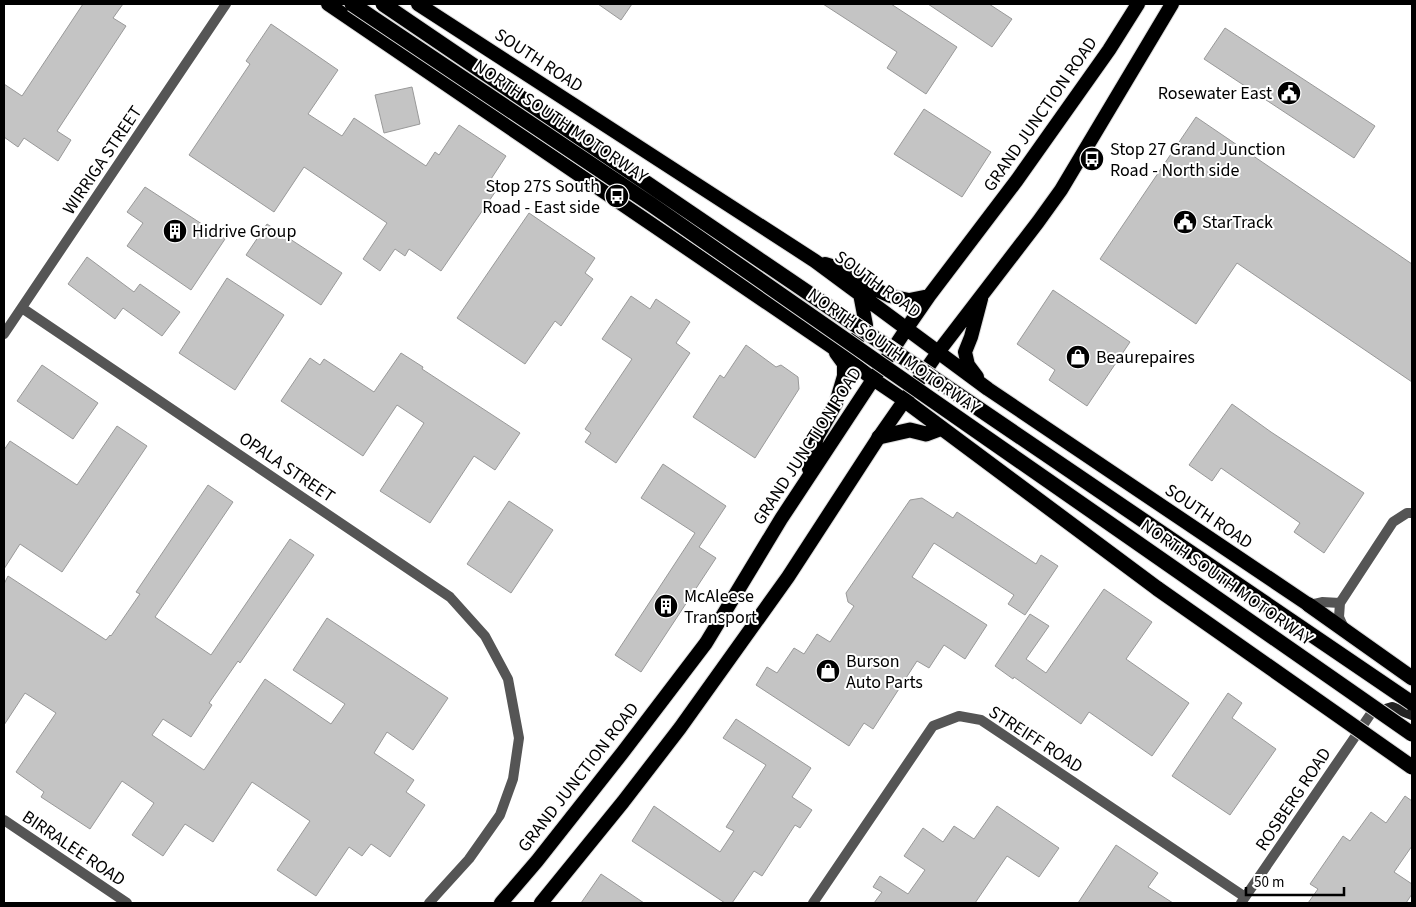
<svg xmlns="http://www.w3.org/2000/svg" width="1416" height="907" font-family="'Source Sans 3',sans-serif">
<rect width="100%" height="100%" fill="#fff"/>
<!-- building -->
<path fill="#c4c4c4" stroke="#999" d="M83,4h40l-10,14 13,8 -69,105 14,9 -13,21 -34,-23 -6,9 -14,-10v-53l18,12z
M598,4h34l-11,16z
M823,4h68l66,43 -31,47 -39,-26 10,-16z
M928,4h61l23,15 -20,28z
M271,24l67,46 -30,44 34,22 12,-18 72,48 9,-14 4,3 20,-30 47,31 -15,23 9,6 -59,86 -32,-22 -4,7 -10,-7 -15,22 -17,-12 24,-36 -83,-56 -30,45 -85,-57 61,-91 -4,-3z
M1225,28l150,98 -21,32 -150,-99z
M412,87l8,37 -36,9 -9,-38z
M924,109l67,43 -29,45 -68,-43z
M1196,117l216,147v118l-175,-119 -41,61 -96,-65z
M145,187l80,52 -34,51 -64,-44 16,-23 -16,-11z
M529,213l66,45 -10,15 8,6 -32,47 -6,-5 -30,43 -68,-46z
M267,224l75,49 -21,32 -75,-50z
M87,257l47,35 6,-8 40,28 -18,24 -39,-28 -8,11 -47,-35z
M227,278l57,37 -49,75 -56,-37z
M1053,290l77,52 -43,64 -38,-26 6,-10 -38,-26z
M631,296l19,13 6,-10 34,23 -14,21 14,10 -74,110 -31,-21 6,-9 -6,-4 47,-70 -30,-20z
M746,345l30,22 5,-2 17,12 1,12 -44,69 -62,-41 27,-42 4,3z
M401,353l22,14 -1,2 98,64 -25,37 -21,-14 -44,67 -50,-32 44,-68 -27,-18 -34,51 -82,-55 29,-43 10,7 4,-6 50,33z
M42,365l56,38 -25,36 -56,-38z
M1232,404l39,28 93,61 -40,60 -30,-21 6,-9 -79,-55 -9,13 -23,-16z
M117,426l30,20 -85,126 -42,-28 -16,25v-119l6,-9 67,44z
M663,464l63,42 -27,41 17,11 -75,114 -26,-17 80,-122 -54,-35z
M208,485l25,17 -78,115 56,38 79,-116 24,16 -74,108 -2,-2 -29,42 3,2 -21,32 -28,-18 -11,16 52,35 61,-91 66,45 14,-20 -52,-34 34,-52 121,80 -35,52 -26,-18 -13,21 40,27 -8,12 19,13 -35,52 -19,-13 -9,12 -13,-9 -33,49 -39,-26 33,-49 -58,-39 -39,60 -28,-18 -22,32 -31,-21 22,-32 -32,-22 -32,48 -49,-32 3,-5 -28,-20 40,-59 -31,-20 -21,32v-141l4,-8 98,64 4,-5 1,1 29,-42 -4,-2z
M922,498l31,20 4,-6 79,52 5,-9 17,11 -33,49 -17,-11 6,-9 -80,-52 -22,34 75,48 -22,34 -21,-14 -15,23 -12,-7 -44,68 -9,-6 -15,23 -93,-61 11,-18 10,6 17,-25 10,6 13,-20 13,8 24,-36 -6,-4 -2,-9 64,-93z
M509,501l44,29 -42,63 -44,-29z
M1104,589l48,33 -26,37 63,44 -37,53 -63,-44 -8,12 -67,-47 -1,2 -18,-13 35,-52 19,12 -23,33 20,14z
M1228,693l14,10 -10,15 44,31 -46,66 -58,-39z
M736,719l75,49 -19,29 20,13 -12,18 -5,-3 -33,51 -8,-5 -22,32h-7l-93,-62 22,-35 66,46 14,-21 -8,-4 40,-62 -43,-27z
M1405,796l7,5v45l-18,26 18,12v10l-6,9h-98l10,-14 -8,-5 33,-48 7,5 21,-29 15,11z
M997,806l62,42 -20,29 -32,-21 -32,47h-101l8,-11 -9,-5 7,-11 28,18 17,-24 -21,-14 19,-28 20,14 11,-16 20,13z
M1116,845l42,28 -10,14 25,16h-95z
M601,874l43,29h-63z"/>
<g fill="none" stroke-linecap="round" stroke-linejoin="round">
<!-- trunk casing -->
<g stroke="#dbdbdb" stroke-width="16">
<path id="trunk" d="M328,4l504,343 41,32 31,21
M418,4l397,257 173,128 321,216
M825,264l20,6 34,21 11,5 19,4 20,-4
M840,344l17,-5 9,-14 -6,-31
M977,377l-9,-12 -3,-13 6,-15 10,-38
M809,469l8,-32 19,-34 8,-27v-12l-8,-11
M501,903l36,-42 86,-109 83,-109 75,-124 126,-191 22,-32 88,-116 92,-130 29,-46
M541,903l82,-101 57,-74 108,-151 91,-140 60,-86 99,-129 23,-32 111,-186"/>
</g>
<!-- motorway casing -->
<g stroke="#dbdbdb" stroke-width="17">
<path id="motorway" d="M904,400l254,189
M879,437l31,-7 16,4 16,-6
M1309,605l103,73"/>
</g>
<!-- minor -->
<path stroke="#555" stroke-width="10" d="M22,308l428,289 35,39 23,43 11,59 -6,41 -13,36 -31,44 -40,44
M4,334l222,-330
M4,820l123,83
M813,903l120,-177 26,-10 22,4 264,177
M1241,903l131,-191"/>
<!-- tertiary -->
<path stroke="#555" stroke-width="10" d="M1340,603l53,-81 14,-9h5
M1340,603l-1,14 5,11
M1309,605l13,-3 18,1"/>
<!-- secondary -->
<path stroke="#222" stroke-width="10" d="M1375,712l17,-5 20,8"/>
<!-- trunk -->
<use href="#trunk" stroke="#000" stroke-width="14"/>
<!-- motorway -->
<use href="#motorway" stroke="#000" stroke-width="15"/>
<!-- motorway-bridge casing -->
<g stroke="#dbdbdb" stroke-width="17" stroke-linecap="butt">
<path id="motorway-bridge" d="M352,4l300,201 760,529
M383,4l1029,699
M1158,589l254,178"/>
</g>
<!-- motorway-bridge -->
<use href="#motorway-bridge" stroke="#000" stroke-width="15"/>
</g>
<!-- icons -->
<defs>
<g id="civic-disc" transform="scale(1.25)"><circle r="9.5" fill="#000" stroke="#fff"/><path d="M-.6-6.5H3V-4.5H.6V-3L4-1V1h2V6H-6V1h2V-1L-.6-3ZM-1.2 2.5V6h2.4V2.5Z" fill="#fff"/></g>
<g id="bus-disc" transform="scale(1.25)"><circle r="9.5" fill="#000" stroke="#fff"/><path d="M-5-6H5V4H4V6H2V4H-2V6H-4V4H-5ZM-3.5-4V0h7V-4ZM-3.5 1.2v1.5H-2V1.2ZM2 1.2v1.5H3.5V1.2Z" fill="#fff"/></g>
<g id="building-disc" transform="scale(1.25)"><circle r="9.5" fill="#000" stroke="#fff"/><path d="M-4-6H4V6H1V3H-1V6H-4ZM-2.5-4.3h1.7v1.8h-1.7ZM.8-4.3h1.7v1.8H.8ZM-2.5-1h1.7V.8h-1.7ZM.8-1h1.7V.8H.8Z" fill="#fff"/></g>
<g id="shop-disc" transform="scale(1.25)"><circle r="9.5" fill="#000" stroke="#fff"/><path d="M-5-2.5h2.3a2.7 3.5 0 0 1 5.4 0H5L5.5 6h-11ZM-1.5-2.5h3a1.5 2.3 0 0 0-3 0Z" fill="#fff"/></g>
</defs>
<g fill-rule="evenodd">
<use href="#civic-disc" x="1289" y="93"/>
<use href="#bus-disc" x="1092" y="159"/>
<use href="#bus-disc" x="617" y="196"/>
<use href="#civic-disc" x="1185" y="222"/>
<use href="#building-disc" x="175" y="231"/>
<use href="#shop-disc" x="1078" y="357"/>
<use href="#building-disc" x="666" y="606"/>
<use href="#shop-disc" x="828" y="671"/>
</g>
<g text-anchor="middle" stroke-width="4" stroke-linejoin="round" paint-order="stroke">
<!-- street labels -->
<g font-size="18" fill="#000" stroke="#fff">
<text transform="translate(539 60) rotate(33)" y="6">SOUTH ROAD</text>
<text transform="translate(1040 114) rotate(-55)" y="6">GRAND JUNCTION ROAD</text>
<text transform="translate(561 121) rotate(34)" y="6">NORTH SOUTH MOTORWAY</text>
<text transform="translate(102 160) rotate(-56)" y="6">WIRRIGA STREET</text>
<text transform="translate(878 284) rotate(36)" y="6">SOUTH ROAD</text>
<text transform="translate(894 351) rotate(35)" y="6">NORTH SOUTH MOTORWAY</text>
<text transform="translate(807 446) rotate(-57)" y="6">GRAND JUNCTION ROAD</text>
<text transform="translate(287 467) rotate(34)" y="6">OPALA STREET</text>
<text transform="translate(1209 516) rotate(34)" y="6">SOUTH ROAD</text>
<text transform="translate(1227 582) rotate(35)" y="6">NORTH SOUTH MOTORWAY</text>
<text transform="translate(1036 739) rotate(33)" y="6">STREIFF ROAD</text>
<text transform="translate(578 777) rotate(-52)" y="6">GRAND JUNCTION ROAD</text>
<text transform="translate(1293 799) rotate(-56)" y="6">ROSBERG ROAD</text>
<text transform="translate(74 848) rotate(34)" y="6">BIRRALEE ROAD</text>
</g>
<!-- poi labels -->
<g font-size="18" fill="#000" stroke="#fff" text-anchor="start">
<text x="1272" y="99" text-anchor="end">Rosewater East</text>
<text x="1110" y="155">Stop 27 Grand Junction<tspan x="1110" dy="21">Road - North side</tspan></text>
<text x="600" y="192" text-anchor="end">Stop 27S South<tspan x="600" dy="21">Road - East side</tspan></text>
<text x="1202" y="228">StarTrack</text>
<text x="192" y="237">Hidrive Group</text>
<text x="1096" y="363">Beaurepaires</text>
<text x="684" y="602">McAleese<tspan x="684" dy="21">Transport</tspan></text>
<text x="846" y="667">Burson<tspan x="846" dy="21">Auto Parts</tspan></text>
</g>
</g>
<!-- border -->
<rect width="1416" height="907" fill="none" stroke="#000000" stroke-width="10"/>
<!-- scale -->
<path d="M1246 887v8h98v-8" fill="none" stroke="#000000" stroke-width="2.5"/>
<text x="1254" y="887" font-size="15" fill="#000000" stroke="#ffffff" stroke-width="4" paint-order="stroke">50 m</text>
</svg>
